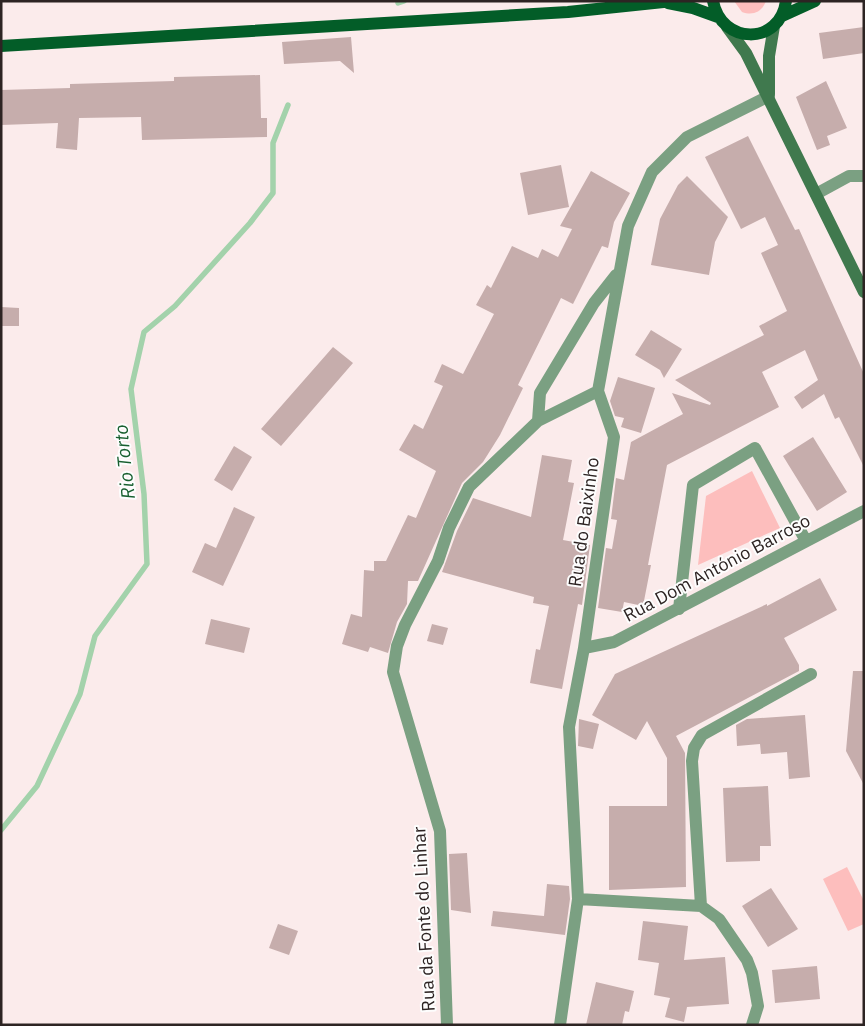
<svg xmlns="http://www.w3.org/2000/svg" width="865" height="1026" font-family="'IBM Plex Sans',sans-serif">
<rect width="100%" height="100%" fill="#fbebeb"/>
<!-- green -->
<path fill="#fdbebd" d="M734,1h32c-4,11 -13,15 -24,11z
M752,471l28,57 -82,37 8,-69z
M847,867l17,34v23l-16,7 -25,-52z"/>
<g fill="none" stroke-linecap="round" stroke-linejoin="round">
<!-- stream -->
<path stroke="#a3d2ab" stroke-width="5.5" d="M398,3l6,-2
M1,830l36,-44 43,-92 15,-58 52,-72 -3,-70 -13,-105 13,-57 31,-26 75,-83 23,-30v-50l15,-38"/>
</g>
<!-- building -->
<path fill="#c6adac" d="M864,27v26l-41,6 -4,-26z
M351,37l3,36 -14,-12 -56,3 -2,-22z
M260,75l1,43h6v19l-125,3 -1,-23 -62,1 -2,32 -21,-2 2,-25 -57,2v-35l69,-2v-4l104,-3v-4z
M826,81l21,47 -20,8 3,9 -13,5 -21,-53z
M748,136l47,94 4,-1 65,145v93l-25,-50 -4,2 -11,-25 -22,15 -8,-12 24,-17 -13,-30 -43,22 17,35 -112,58 -19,100h3l-8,41 -19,-4 -2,10 -24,-4 8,-60 6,1 5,-29 -6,-1 5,-41 8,2 7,-38 52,-28 -11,-21 38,12 1,-2 -36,-23 89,-45 -5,-9 28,-15 -26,-58 17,-8 -13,-28 -24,12 -36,-72z
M561,165l8,42 -41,8 -8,-42z
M591,171l39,22 -16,29 -6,26 -6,-2 -29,58 -12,-6 -43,87 5,3 -23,47 -17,27 -21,21 -44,98h-10l-1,23 -10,18 -9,31 -18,-6 -2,5 -26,-8 9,-30 11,3 2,-47 10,1v-10h12l22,-46 8,3 20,-47 -37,-21 15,-26 9,5 20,-43 -9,-4 8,-18 21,10 31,-60 -18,-9 11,-20 4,3 21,-42 26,12 4,-9 16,8 14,-28 -12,-3z
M687,176l41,41 -13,25 -6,33 -58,-10 9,-46 18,-34z
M1,307l18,1v18h-18z
M651,330l31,19 -18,29 -4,-8 -25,-15z
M333,347l20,16 -72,83 -20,-17z
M618,377l37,11 -14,45 -20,-6 3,-9 -9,-2 -5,-15z
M813,437l34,55 -30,19 -34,-55z
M234,446l18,11 -20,34 -18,-11z
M542,455l30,5 -4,22 6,1 -11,57 27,5 -8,60 -4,-1 -16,85 -32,-6 6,-34 4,1 9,-44 -16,-3 1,-6 -92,-25 15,-41 16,-33 58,19z
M234,507l21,10 -32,69 -31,-14 13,-29 11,5z
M820,578l17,32 -53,28 15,27v6l-123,65 9,17 1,134 -77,3v-84h58v-48l-20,-37 -11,19 -44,-25 23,-41 152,-70v2z
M211,619l39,9 -6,25 -39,-9z
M432,624l16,4 -5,17 -16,-4z
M853,671h11v114l-18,-34z
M805,715l5,62 -21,2 -2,-27 -26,2 -1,-10 -23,2 -1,-21 11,-6z
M579,719l20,5 -6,25 -15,-3z
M768,786l3,60h-11v15l-34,1 -3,-74z
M467,853l2,33 2,27 -20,-3 -2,-56z
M547,884l22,2 1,13 -5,36 -74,-9 2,-15 51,5z
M771,888l27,41 -30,18 -26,-41z
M643,921l45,5 -4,34 41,-3 4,47 -42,3 -3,15 -19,-5 5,-19 -16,-3 5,-32 -21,-3z
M278,924l20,7 -9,24 -20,-7z
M817,966l3,33 -45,4 -3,-33z
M596,982l38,9 -5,21 -4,-1 -3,14h-36z"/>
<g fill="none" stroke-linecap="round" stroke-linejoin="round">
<!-- minor -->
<path stroke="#7ba082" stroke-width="12" d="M816,194l33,-18h15
M538,421l2,-28 54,-90 22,-28
M679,609l14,-124 62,-37 51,93
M584,648l30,-6 250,-131
M578,899l123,7 18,13 28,41 5,13 6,33 -6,19
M701,906l-9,-145 2,-13 8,-13 109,-61
M447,1025l-7,-194 -47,-159 4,-26 8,-21 33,-64 11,-33 20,-41 69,-66 60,-30
M560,1025l18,-126 -9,-172 15,-79 30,-211 -16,-46 30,-165 24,-54 35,-35 82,-41"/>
<!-- secondary -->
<path stroke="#40794e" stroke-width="12" d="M727,27l19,26 118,239
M769,94v-38l5,-30"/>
<!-- primary -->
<path stroke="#035d28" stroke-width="12" d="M713,1c8,44 67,45 73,0
M668,3l25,5 25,9
M782,16l33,-15
M1,46l567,-34 105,-11"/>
</g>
<g text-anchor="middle" stroke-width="4" stroke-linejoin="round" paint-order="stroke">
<!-- street labels -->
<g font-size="18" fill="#2d2423" stroke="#fdfdfd">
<text transform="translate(584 522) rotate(-82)" y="6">Rua do Baixinho</text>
<text transform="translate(717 568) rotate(-28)" y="6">Rua Dom António Barroso</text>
<text transform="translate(424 919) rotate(-93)" y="6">Rua da Fonte do Linhar</text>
</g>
<!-- water labels -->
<g font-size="19" font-style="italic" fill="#185f2f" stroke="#fdfdfd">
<text transform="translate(124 462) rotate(-96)" y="7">Rio Torto</text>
</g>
</g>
<!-- border -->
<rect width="865" height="1026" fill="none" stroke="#2d2423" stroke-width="5"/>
</svg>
